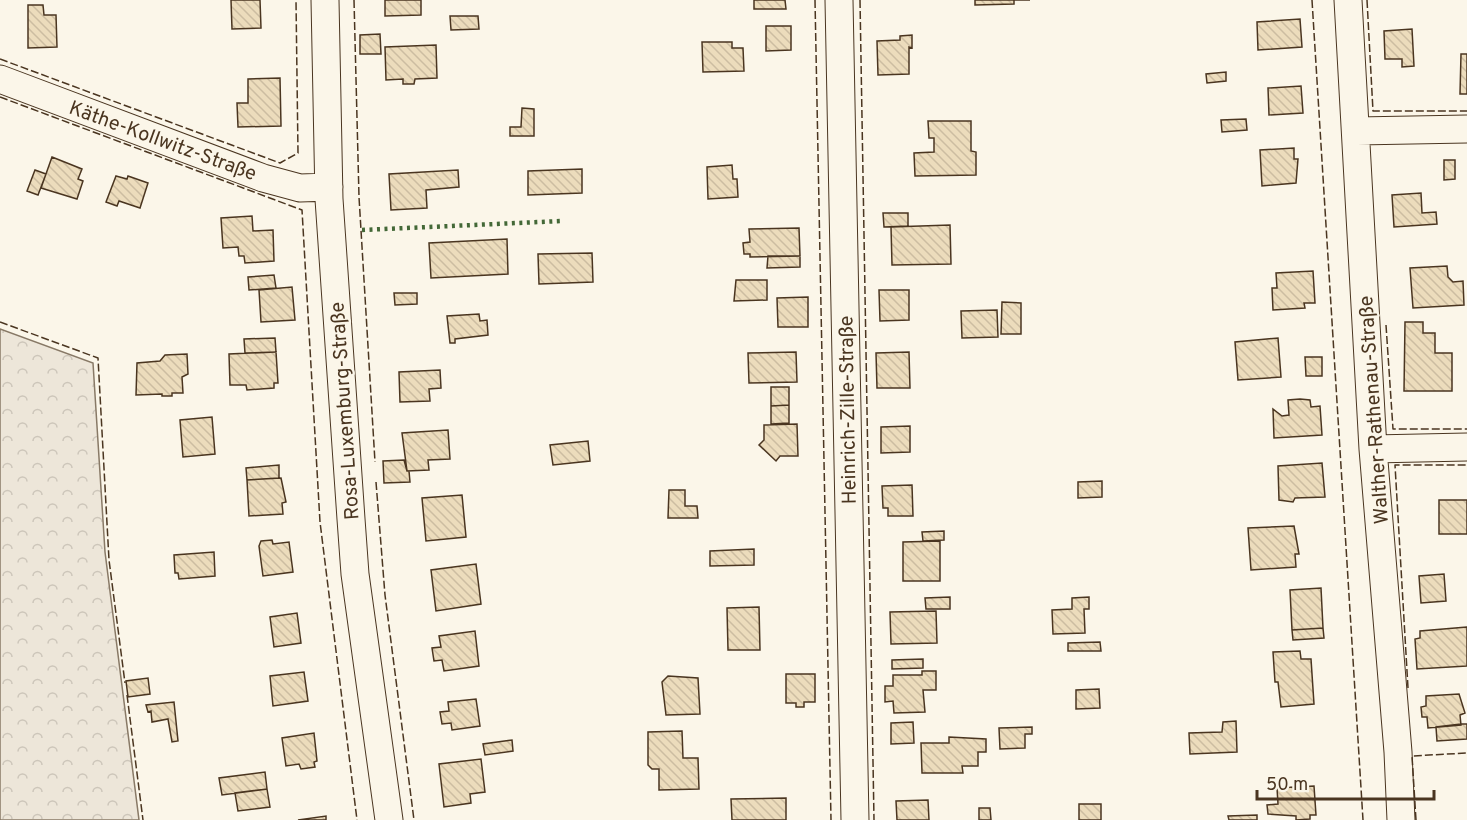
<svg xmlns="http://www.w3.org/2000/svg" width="1467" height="820" font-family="Overpass,sans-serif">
<defs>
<pattern id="forest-crowns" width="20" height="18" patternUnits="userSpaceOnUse" patternTransform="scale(1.5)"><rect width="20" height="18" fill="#ede6d9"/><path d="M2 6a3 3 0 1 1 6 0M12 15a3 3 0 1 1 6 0" fill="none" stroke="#cdc6ba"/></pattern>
<pattern id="building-back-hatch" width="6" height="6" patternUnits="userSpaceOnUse" patternTransform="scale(1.5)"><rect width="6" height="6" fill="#ecdcbc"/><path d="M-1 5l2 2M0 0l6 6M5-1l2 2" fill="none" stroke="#ccbda1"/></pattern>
</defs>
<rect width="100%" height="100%" fill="#fbf6e9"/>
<!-- forest -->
<path fill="url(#forest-crowns)" stroke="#887966" stroke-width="1.5" d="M0,329l93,34 12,189 34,268h-139z"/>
<!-- building -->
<path fill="url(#building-back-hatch)" stroke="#4a3520" stroke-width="1.5" d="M231,0h29l1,28 -29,1z
M385,0h36v15l-36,1z
M754,0h31l1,9h-32z
M975,0h55h-16v4l-39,1z
M28,5h15l1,10h12l1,32 -29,1z
M450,16h28l1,13 -28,1z
M1300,19l2,28 -44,3 -1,-28z
M766,26h25v24l-25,1z
M1412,29l2,37 -12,1v-8h-17l-1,-28z
M380,34l1,20h-21v-19z
M912,35v13l-3,-1v27l-31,1 -1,-34 23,-1v-4z
M702,42h30v6h11l1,23 -41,1z
M436,45l1,33 -22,1 -1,5h-11v-5l-17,1 -1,-33z
M1461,54h6v40h-7z
M1226,72v9l-19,2 -1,-9z
M280,78l1,48 -43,1 -1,-24h11v-24z
M1301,86l2,27 -34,2 -1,-27z
M522,108l12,1v27h-24v-9h11z
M1246,119l1,11 -25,2 -1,-12z
M928,121h43v30l5,1v23l-61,1 -1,-23 20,-1v-14h-5z
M1294,148v11h4l-2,24 -34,3 -2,-36z
M52,157l30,12 -4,10 5,2 -6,18 -36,-11z
M1444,160h11v19l-11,1z
M732,165l1,14h4l1,18 -30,2 -1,-32z
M582,169v24l-54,2v-24z
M35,170l11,4 -8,21 -11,-4z
M458,170l1,17 -33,3 1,18 -36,2 -2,-36z
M116,176l11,3 1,-3 20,7 -8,25 -21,-7 -2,5 -11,-4z
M1421,193l1,20 14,-1 1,12 -43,3 -2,-32z
M883,213h25v13l-24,1z
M252,216l1,15 20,-1 1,31 -29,2 -1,-7h-5l-1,-9 -15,1 -2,-30z
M950,225l1,39 -59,1 -1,-38z
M799,228l1,28 -50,1v-3h-6l-1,-11 7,-1 -1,-13z
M507,239l1,35 -77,4 -2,-35z
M592,253l1,29 -54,2 -1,-30z
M768,256h32v11l-33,1z
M1447,266l1,11 5,5 10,-1 1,24 -51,3 -3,-40z
M1313,271l2,32h-11l1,5 -32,2 -1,-22h5l-1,-15z
M274,275l2,13 -27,2 -1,-13z
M736,280h31v20l-33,1z
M292,287l3,33 -34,2 -2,-32z
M879,290h30v30l-29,1z
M394,293h23v11l-22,1z
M808,297v30h-30l-1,-29z
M1002,302l19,1v31h-20z
M997,310l1,27 -36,1 -1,-27z
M479,314l1,7 7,-1 1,15 -33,4v4h-5l-3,-27z
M1405,322h18v11h12v20h17v38h-48z
M275,338l1,14 -31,1 -1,-14z
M1278,338l3,39 -43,3 -3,-38z
M276,352l2,31h-4v5l-27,2 -1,-5h-16l-1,-31z
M796,352l1,30 -48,1 -1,-30z
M909,352l1,36h-33l-1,-35z
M187,354l1,20 -6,3 1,16h-11v3h-10v-2l-26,1 1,-32 23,-2 5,-6z
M1305,357h17v19h-16z
M440,370l1,18 -12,1 1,12 -30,1 -1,-30z
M771,387h18v18l-18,1z
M1300,399l10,1 1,7 9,-1 2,29 -48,3 -1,-29 9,7 7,-1 -1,-15z
M789,405v18l-18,1v-18z
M212,417l3,37 -32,3 -3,-37z
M797,424l1,32h-18l-4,5 -17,-16 5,-5v-15z
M910,426v26l-29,1v-26z
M448,430l2,29 -22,1 1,10 -22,1 -5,-38z
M588,441l2,20 -37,4 -3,-20z
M404,460l3,11h2l1,11 -26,1 -1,-22z
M1322,463l3,34 -30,1 -2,4 -14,-2 -1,-34z
M279,465v13l-32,2 -1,-12z
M281,478l5,24 -4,1 1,11 -34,2 -2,-36z
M1102,481v16l-24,1v-16z
M912,485l1,31h-25v-8h-5l-1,-22z
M669,490h16v16h12l1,12h-30z
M462,495l4,42 -40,4 -4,-43z
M1439,500h28v34h-28z
M1294,526l5,28h-4l1,13 -45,3 -3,-42z
M944,531v9l-21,1 -1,-9z
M272,540l1,4 16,-2 4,30 -30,4 -4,-30 2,-5z
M940,541v40h-37v-39z
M754,549v16l-44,1v-15z
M214,552l1,24 -36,3 -1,-6h-3l-1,-18z
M476,564l5,40 -45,7 -5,-41z
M1444,574l2,27 -25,2 -2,-27z
M1321,588l2,40 -31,2 -2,-40z
M950,597v12h-24l-1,-11z
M1089,597v12h-5l1,24 -32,1 -1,-24 20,-1v-11z
M759,607l1,43h-32l-1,-42z
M936,611l1,32 -46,1 -1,-32z
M297,613l4,30 -27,4 -4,-30z
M1467,627v39l-50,3 -2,-30 5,-1v-7z
M1323,628l1,10 -31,2 -1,-10z
M475,631l4,35 -35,5 -2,-11 -8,1 -2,-13 9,-1 -2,-11z
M1100,642l1,9h-33v-8z
M1300,651l1,8h10l3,45 -33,3 -3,-25h-3l-2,-30z
M923,659v9l-31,1v-9z
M922,671h14v19h-13l2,22 -31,1 -1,-12 -8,1v-16h8v-11h29z
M304,672l4,29 -35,5 -3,-30z
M786,674h29v28h-11v5h-8v-4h-10z
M668,676l30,2 2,36 -34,1 -4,-33z
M148,678l2,16 -22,3 -2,-16z
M1099,689l1,19 -24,1v-19z
M1459,694l6,19 -5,2 1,10 -33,3 -1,-11h-5l-1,-10 5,-1v-10z
M476,699l4,27 -28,4 -1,-7 -9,1 -2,-12 9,-1 -1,-9z
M174,702l4,39 -6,1 -4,-23 -16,3 -1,-11 -3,1 -2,-7z
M1236,721l1,31 -47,2 -1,-21 33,-1 1,-10z
M913,722l1,21 -23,1v-21z
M1461,724h6v15l-30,2 -1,-14z
M1032,727v7h-7v14l-25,1 -1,-21z
M682,731l1,27h15l1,31 -40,1v-21h-7l-4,-4v-33z
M314,733l3,28 -3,1 1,5 -14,2 -2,-5 -13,2 -4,-28z
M949,737l37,2v13h-8v14h-16l1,7h-41l-1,-30h28z
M512,740l1,11 -28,4 -2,-11z
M481,759l4,33 -15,2 1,9 -27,4 -5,-43z
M265,772l2,17 -45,6 -3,-17z
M1314,786l2,29h-6v4l-14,1v-4l-28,-2 -1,-9 11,-1 -1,-16z
M267,789l3,18 -32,4 -3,-18z
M786,798v22h-54l-1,-21z
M928,800l1,20h-32l-1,-19z
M1079,804h22v16h-22z
M979,808h11l1,12h-12z
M1257,815v5h-28l-1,-4z
M326,816v4h-28z"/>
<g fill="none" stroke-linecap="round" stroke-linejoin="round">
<!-- minor casing -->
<g stroke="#4a3520" stroke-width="29">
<path id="minor" d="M325,0l4,199 22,320 4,55 34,246
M839,0l16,820
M1348,0l25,449 25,303 3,68
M0,79l263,99 37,10 29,-1
M1357,131l110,-2
M1373,449l94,-2"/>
</g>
<!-- minor -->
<use href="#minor" stroke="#fbf6e9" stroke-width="27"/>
<!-- hedge -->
<path stroke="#436837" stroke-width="4.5" stroke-dasharray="3 4.5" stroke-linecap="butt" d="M362,230l200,-9"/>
<!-- fence -->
<path stroke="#4a3520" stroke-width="1.5" stroke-dasharray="8 3" stroke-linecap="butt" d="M354,0l5,197 16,265
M815,0l16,820
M860,0l14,820
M1312,0l51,820
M1367,0l6,111h94
M0,59l280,104 18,-10 -2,-153
M0,97l302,113 18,312 37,298
M0,322l98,36 11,202 16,123
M1386,325l7,104h74
M376,482l9,113 29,225
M1408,688l-13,-223h72
M127,695l16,125
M1416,820l-4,-64 55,-3"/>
</g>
<g text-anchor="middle" stroke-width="4.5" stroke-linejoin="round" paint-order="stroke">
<!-- street labels -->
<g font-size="20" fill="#4a3520" stroke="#fbf6e9">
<text transform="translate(163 140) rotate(20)" y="7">Käthe-Kollwitz-Straße</text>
<text transform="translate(847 410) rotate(-91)" y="7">Heinrich-Zille-Straße</text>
<text transform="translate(1373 410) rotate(-94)" y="7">Walther-Rathenau-Straße</text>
<text transform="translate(344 411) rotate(-94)" y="7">Rosa-Luxemburg-Straße</text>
</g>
</g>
<!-- scale -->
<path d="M1257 790v9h177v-9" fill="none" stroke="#4a3520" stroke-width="3"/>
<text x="1266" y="790" font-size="18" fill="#4a3520" stroke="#fbf6e9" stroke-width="4.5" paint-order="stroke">50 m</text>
</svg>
